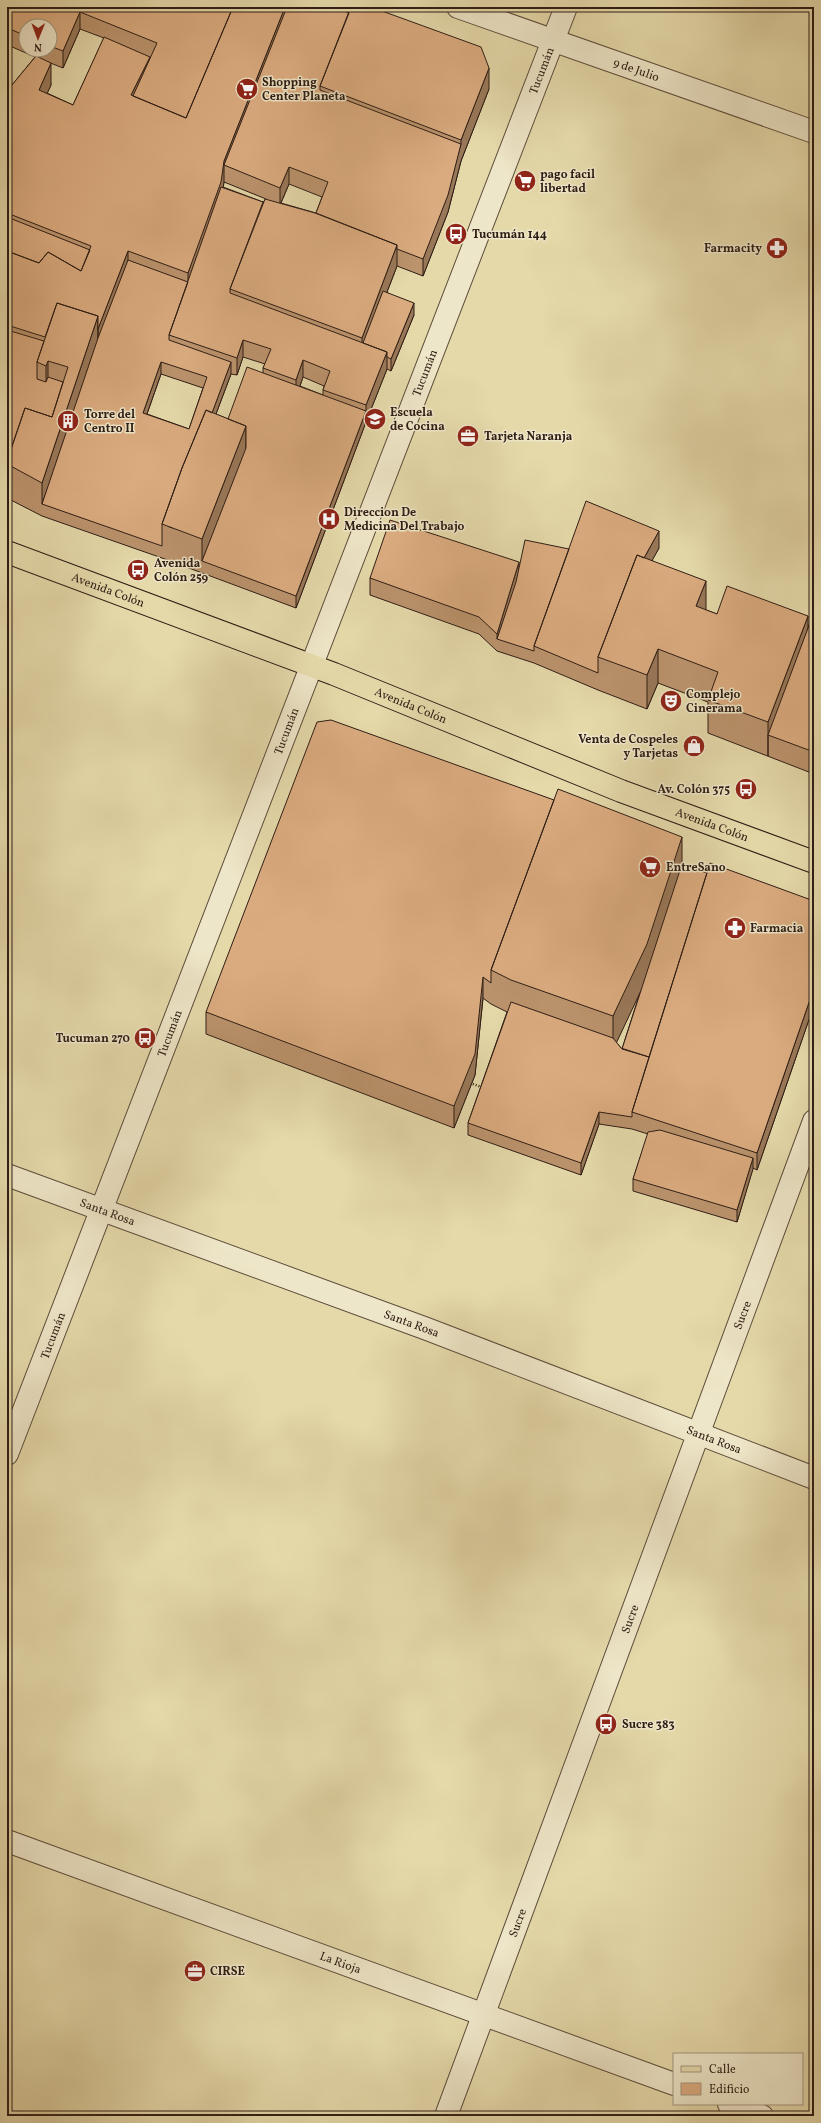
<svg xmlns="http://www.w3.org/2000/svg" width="821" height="2123" font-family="Vollkorn,serif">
<rect width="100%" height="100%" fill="#e5d9aa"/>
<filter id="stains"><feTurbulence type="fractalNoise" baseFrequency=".005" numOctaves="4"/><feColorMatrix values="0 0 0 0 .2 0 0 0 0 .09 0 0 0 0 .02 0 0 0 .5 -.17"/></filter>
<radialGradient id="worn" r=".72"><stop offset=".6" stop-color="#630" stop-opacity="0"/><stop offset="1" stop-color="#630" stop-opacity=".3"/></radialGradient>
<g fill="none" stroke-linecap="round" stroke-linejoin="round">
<!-- street casing -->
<g stroke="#5c4c3a" stroke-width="24">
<g id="street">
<path id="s1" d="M458,7l356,125"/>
<path id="s2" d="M7,1175l420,154 387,149"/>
<path id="s3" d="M7,1454l559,-1447"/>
<path id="s4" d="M7,1841l667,243"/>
<path d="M729,2104l33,12"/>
<path id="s5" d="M446,2116l368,-995"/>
</g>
</g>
<!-- primary casing -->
<g stroke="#2e1d15" stroke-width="24">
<g id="primary">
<path id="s6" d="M7,552l327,122 287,117 193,71"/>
</g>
</g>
<!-- path -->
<path stroke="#2e1d15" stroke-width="2.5" stroke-dasharray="1 2" stroke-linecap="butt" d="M470,1083l14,5"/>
<!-- street -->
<use href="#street" stroke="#eee6c8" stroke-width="22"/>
<!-- primary -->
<use href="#primary" stroke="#e5d9aa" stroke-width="22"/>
</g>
<!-- wall -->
<path fill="#bb936d" stroke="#2e1d15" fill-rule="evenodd" d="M7,7h327l155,82 -28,72 -13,51 -25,64 -26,-10 -10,26 27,23 -23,56 -4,-2 -21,53 -70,186 -134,-50 -120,-42 -35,-18v-407l28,-34 -25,-11 -3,7zM26,26h24v24h-24zM80,29l24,9 -31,67 -26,-12 4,-8 -3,-23 15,6zM224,182l42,17 -3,3 -40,-15zM289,184l33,13 -6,16 -35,-10zM243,357l22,7 -2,4v5l-35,46 -12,-5 15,-40 6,1zM161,374l42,14 -14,41 -42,-15zM303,377l21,9 -1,4v5l-23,-9z
M659,548l-7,12 54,50 11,4 91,14 6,-16v162l-106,-41v-31l-50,-19 -11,26 -49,-19 -64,-27 -37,-12 -18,-17 -109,-39v-17l149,-12 50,-17z
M682,864l25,9 107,28v104l-57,165 -4,-2 -16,54 -104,-31v-12l15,-45 -16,-5 -33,-5 -18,51 -113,-40v-12l39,-111 -16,-8 -8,-6 -8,77 -21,53 -248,-94v-22zM641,989l-19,60 -1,-1 -5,-6z"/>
<!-- shaded-wall -->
<path fill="#997859" stroke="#2e1d15" d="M285,7h8l-69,158v17l-3,22 -33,78v-9l36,-112z
M80,12v17l-17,39v-17z
M10,29v17l-3,7v-17z
M150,57v21l-12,24 -7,-7z
M51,63v22l-12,26v-21z
M489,68v21l-28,72 -13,51 -25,64v-17l38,-115v-4z
M289,167v17l-9,21v-17z
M397,245v21l-32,83 -3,-1v-10z
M128,251v21l-30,78v-21z
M414,303v12l-23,56v-12z
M98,316v34l-56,154v-21z
M243,340v17l-6,18v-17z
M387,352v17l-21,53 -70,186v-12l70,-185v-6z
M303,360v17l-7,20v-17z
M48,361v33l-2,5v-33z
M161,362v12l-18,51v-12z
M231,362v12l-58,154 -4,-1z
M246,426v34l-44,101v-22z
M659,531v17l-22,40v-17z
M519,562v17l-22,60v-5z
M706,581v34l-10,-9z
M11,613v17l-4,10v-16z
M808,616v34l-40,85v21v-34z
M658,649v34l-11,26v-34z
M682,837v33l-35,108 -34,72v-34z
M483,977v21l-8,77 -21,53v-22z
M814,988v17l-57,165v-17z
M599,1112v12l-18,51v-12z
M753,1158v11l-16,53v-12z"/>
<!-- building -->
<path fill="#daab7f" stroke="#2e1d15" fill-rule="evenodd" d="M7,7h226l-47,111 -53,-22 24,-53 -77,-31 -17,39 -13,-5v-20h-24v10l-16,-7 -3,7z
M233,7h52l-61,154 -3,21 -33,91 -60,-22 -30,78v-13l-41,-13 -12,34 -38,-12v-74l32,12 9,-11 33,19 10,-25 -84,-33v-122l29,-35 15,7 -12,27 34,15 31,-68 46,20 -19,38 55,23z
M287,7h47l15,6 -29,73v4l141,54 -13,51 -25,64 -26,-10v-4l-81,-32 12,-31 -39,-15 -9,21 -56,-23z
M356,7h15l110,40 8,21 -28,72 -141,-54 30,-77z
M221,187l42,15 -33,87v4l157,59 -21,53 -43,-15 7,-19 -27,-11 -7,20 -33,-12 8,-19 -28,-9 -6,18 -68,-23z
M265,199l50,14 82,32 -35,93 -132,-49z
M7,217l83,33 -9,21 -33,-19 -9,11 -32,-12z
M128,260l60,22 -19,53v5l62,22 -19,51 -6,-3 -24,58 -20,56v22l-120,-42 56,-166zM161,362l46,15 -18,52 -46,-16z
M383,291l31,12 -23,56 -4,-2v-5l-24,-9z
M57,303l41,13 -56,167 -35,-19v-3l18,-53 27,9 16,-50 -20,-6 -2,5 -9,-4z
M7,330l37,11 -7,21v17l9,3 2,-5 15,5 -11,35 -27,-9 -18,53z
M247,367l119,44 -70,185 -94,-35 44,-113v-22l-18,-7z
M206,410l40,16 -44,113 -40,-15 20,-56z
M586,501l73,30 -15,27 -7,-3 -39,102v16l-64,-27z
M390,520l129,42 -22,72 -18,-17 -109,-39z
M525,540l44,9 -35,97v5l-37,-12 19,-57z
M637,555l69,26 -10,25 21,8 10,-28 81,30 -40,106 -60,-22 10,-28 -60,-23 -11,26 -49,-18z
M7,611l4,2 -4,11z
M814,612v140l-46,-17z
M331,720l223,80 -63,170v13l-8,-6 -8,77 -21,52 -248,-94 111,-290z
M558,789l124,48 -35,107 -34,72 -102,-36 -20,-10z
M710,863l104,38v87l-57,165 -125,-41z
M682,864l25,9 -58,184 -27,-8z
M511,1002l102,36 8,10 28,9 -17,55v5l-33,-5 -18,51 -113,-40z
M660,1130l93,28 -16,52 -104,-31 15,-47z"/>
<!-- icons -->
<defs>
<g id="supermarket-disc" transform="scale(1.15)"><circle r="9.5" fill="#8f2418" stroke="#eee6c8"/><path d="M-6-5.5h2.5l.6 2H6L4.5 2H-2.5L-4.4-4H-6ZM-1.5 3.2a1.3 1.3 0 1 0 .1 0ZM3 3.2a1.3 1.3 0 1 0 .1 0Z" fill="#fff"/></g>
<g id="bus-disc" transform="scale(1.15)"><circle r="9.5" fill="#8f2418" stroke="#eee6c8"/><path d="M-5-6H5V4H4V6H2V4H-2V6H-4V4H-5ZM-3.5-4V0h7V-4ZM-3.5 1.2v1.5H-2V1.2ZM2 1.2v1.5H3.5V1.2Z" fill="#fff"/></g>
<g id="pharmacy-disc" transform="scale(1.15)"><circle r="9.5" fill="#8f2418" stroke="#eee6c8"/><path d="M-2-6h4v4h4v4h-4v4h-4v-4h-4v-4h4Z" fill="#fff"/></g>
<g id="school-disc" transform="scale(1.15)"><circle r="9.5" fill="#8f2418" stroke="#eee6c8"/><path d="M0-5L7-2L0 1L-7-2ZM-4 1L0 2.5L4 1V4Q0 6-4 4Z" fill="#fff"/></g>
<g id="building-disc" transform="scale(1.15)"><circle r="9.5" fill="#8f2418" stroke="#eee6c8"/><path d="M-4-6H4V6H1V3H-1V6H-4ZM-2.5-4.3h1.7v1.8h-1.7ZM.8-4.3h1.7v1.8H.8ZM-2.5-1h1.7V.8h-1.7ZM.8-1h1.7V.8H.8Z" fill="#fff"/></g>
<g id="office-disc" transform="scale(1.15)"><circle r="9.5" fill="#8f2418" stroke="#eee6c8"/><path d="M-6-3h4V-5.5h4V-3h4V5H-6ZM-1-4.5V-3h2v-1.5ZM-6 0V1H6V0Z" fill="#fff"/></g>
<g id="hospital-disc" transform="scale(1.15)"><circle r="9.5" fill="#8f2418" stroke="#eee6c8"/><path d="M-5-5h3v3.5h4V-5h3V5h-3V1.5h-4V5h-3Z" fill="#fff"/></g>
<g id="theatre-disc" transform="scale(1.15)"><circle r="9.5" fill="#8f2418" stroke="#eee6c8"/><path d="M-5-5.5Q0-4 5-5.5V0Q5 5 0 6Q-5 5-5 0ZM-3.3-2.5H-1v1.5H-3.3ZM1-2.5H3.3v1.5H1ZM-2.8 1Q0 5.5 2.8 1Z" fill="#fff"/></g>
<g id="shop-disc" transform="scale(1.15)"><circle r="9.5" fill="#8f2418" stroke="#eee6c8"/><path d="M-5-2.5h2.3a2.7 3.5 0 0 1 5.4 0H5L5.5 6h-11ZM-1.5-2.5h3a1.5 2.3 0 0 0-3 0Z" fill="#fff"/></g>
</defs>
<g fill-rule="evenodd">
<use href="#supermarket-disc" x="247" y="89"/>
<use href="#supermarket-disc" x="525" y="181"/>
<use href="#bus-disc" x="456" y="234"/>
<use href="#pharmacy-disc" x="777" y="248"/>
<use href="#school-disc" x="375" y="419"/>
<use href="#building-disc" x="68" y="421"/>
<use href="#office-disc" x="468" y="436"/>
<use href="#hospital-disc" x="329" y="519"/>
<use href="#bus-disc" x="138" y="570"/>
<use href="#theatre-disc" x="671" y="701"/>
<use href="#shop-disc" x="694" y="746"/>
<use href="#bus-disc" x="746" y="789"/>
<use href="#supermarket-disc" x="650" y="867"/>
<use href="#pharmacy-disc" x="735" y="928"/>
<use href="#bus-disc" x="145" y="1038"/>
<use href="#bus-disc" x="606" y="1724"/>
<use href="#office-disc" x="195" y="1971"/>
</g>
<g text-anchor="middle" stroke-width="3" stroke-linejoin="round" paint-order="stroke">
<!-- street labels -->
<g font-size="12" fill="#2e1d15" stroke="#eee6c8">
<text dy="4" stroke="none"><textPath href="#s1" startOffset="189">9 de Julio</textPath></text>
<text dy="4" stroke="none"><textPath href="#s3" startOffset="1483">Tucumán</textPath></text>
<text dy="4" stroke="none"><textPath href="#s3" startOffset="1159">Tucumán</textPath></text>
<text dy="4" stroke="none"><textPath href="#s6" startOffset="108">Avenida Colón</textPath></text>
<text dy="4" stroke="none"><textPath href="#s6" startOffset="432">Avenida Colón</textPath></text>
<text dy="4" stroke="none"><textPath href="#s3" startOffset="775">Tucumán</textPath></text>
<text dy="4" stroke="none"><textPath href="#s6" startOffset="756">Avenida Colón</textPath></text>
<text dy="4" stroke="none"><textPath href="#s3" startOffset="451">Tucumán</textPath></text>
<text dy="4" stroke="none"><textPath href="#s2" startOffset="107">Santa Rosa</textPath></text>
<text dy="4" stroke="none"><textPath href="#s5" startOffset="854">Sucre</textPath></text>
<text dy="4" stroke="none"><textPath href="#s2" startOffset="431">Santa Rosa</textPath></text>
<text dy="4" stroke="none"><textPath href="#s3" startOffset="127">Tucumán</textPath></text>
<text dy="4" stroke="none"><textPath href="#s2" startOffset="755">Santa Rosa</textPath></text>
<text dy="4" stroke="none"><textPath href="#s5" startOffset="530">Sucre</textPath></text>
<text dy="4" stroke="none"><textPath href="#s5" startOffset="206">Sucre</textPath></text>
<text dy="4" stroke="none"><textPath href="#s4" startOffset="355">La Rioja</textPath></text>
</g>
<!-- poi labels -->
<g font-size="12" font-weight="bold" fill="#2e1d15" stroke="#eee6c8" text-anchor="start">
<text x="262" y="86">Shopping<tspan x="262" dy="14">Center Planeta</tspan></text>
<text x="540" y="178">pago facil<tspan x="540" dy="14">libertad</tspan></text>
<text x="472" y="238">Tucumán 144</text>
<text x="762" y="252" text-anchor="end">Farmacity</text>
<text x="390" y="416">Escuela<tspan x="390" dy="14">de Cocina</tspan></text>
<text x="84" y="418">Torre del<tspan x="84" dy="14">Centro II</tspan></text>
<text x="484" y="440">Tarjeta Naranja</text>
<text x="344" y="516">Direccion De<tspan x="344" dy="14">Medicina Del Trabajo</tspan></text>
<text x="154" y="567">Avenida<tspan x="154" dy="14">Colón 259</tspan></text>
<text x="686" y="698">Complejo<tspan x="686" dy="14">Cinerama</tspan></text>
<text x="678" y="743" text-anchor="end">Venta de Cospeles<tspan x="678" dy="14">y Tarjetas</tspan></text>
<text x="730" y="793" text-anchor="end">Av. Colón 375</text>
<text x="666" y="871">EntreSano</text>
<text x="750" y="932">Farmacia</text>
<text x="130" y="1042" text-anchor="end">Tucuman 270</text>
<text x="622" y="1728">Sucre 383</text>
<text x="210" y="1975">CIRSE</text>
</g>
</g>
<!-- margin -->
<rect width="821" height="2123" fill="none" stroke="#e5d9aa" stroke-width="24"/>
<rect x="8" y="8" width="805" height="2107" fill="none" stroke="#2e1d15" stroke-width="2"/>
<rect x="12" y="12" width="797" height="2099" fill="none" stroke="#2e1d15"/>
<!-- legend -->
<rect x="673" y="2053" width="130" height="52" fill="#eee6c8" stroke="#a19680"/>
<rect x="681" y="2066" width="20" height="6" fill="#e5d9aa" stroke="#a19680"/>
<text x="709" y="2073" font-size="12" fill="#2e1d15">Calle</text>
<rect x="681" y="2083" width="20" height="12" fill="#daab7f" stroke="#a19680"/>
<text x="709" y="2093" font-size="12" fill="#2e1d15">Edificio</text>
<!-- north arrow -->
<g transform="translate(38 38) rotate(181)"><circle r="19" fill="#eee6c8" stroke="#a19680"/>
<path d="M0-3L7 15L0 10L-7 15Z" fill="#8f2418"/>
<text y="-6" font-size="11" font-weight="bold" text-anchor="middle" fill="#2e1d15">N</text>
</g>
<rect width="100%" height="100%" filter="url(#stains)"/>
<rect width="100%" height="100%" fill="url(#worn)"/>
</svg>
